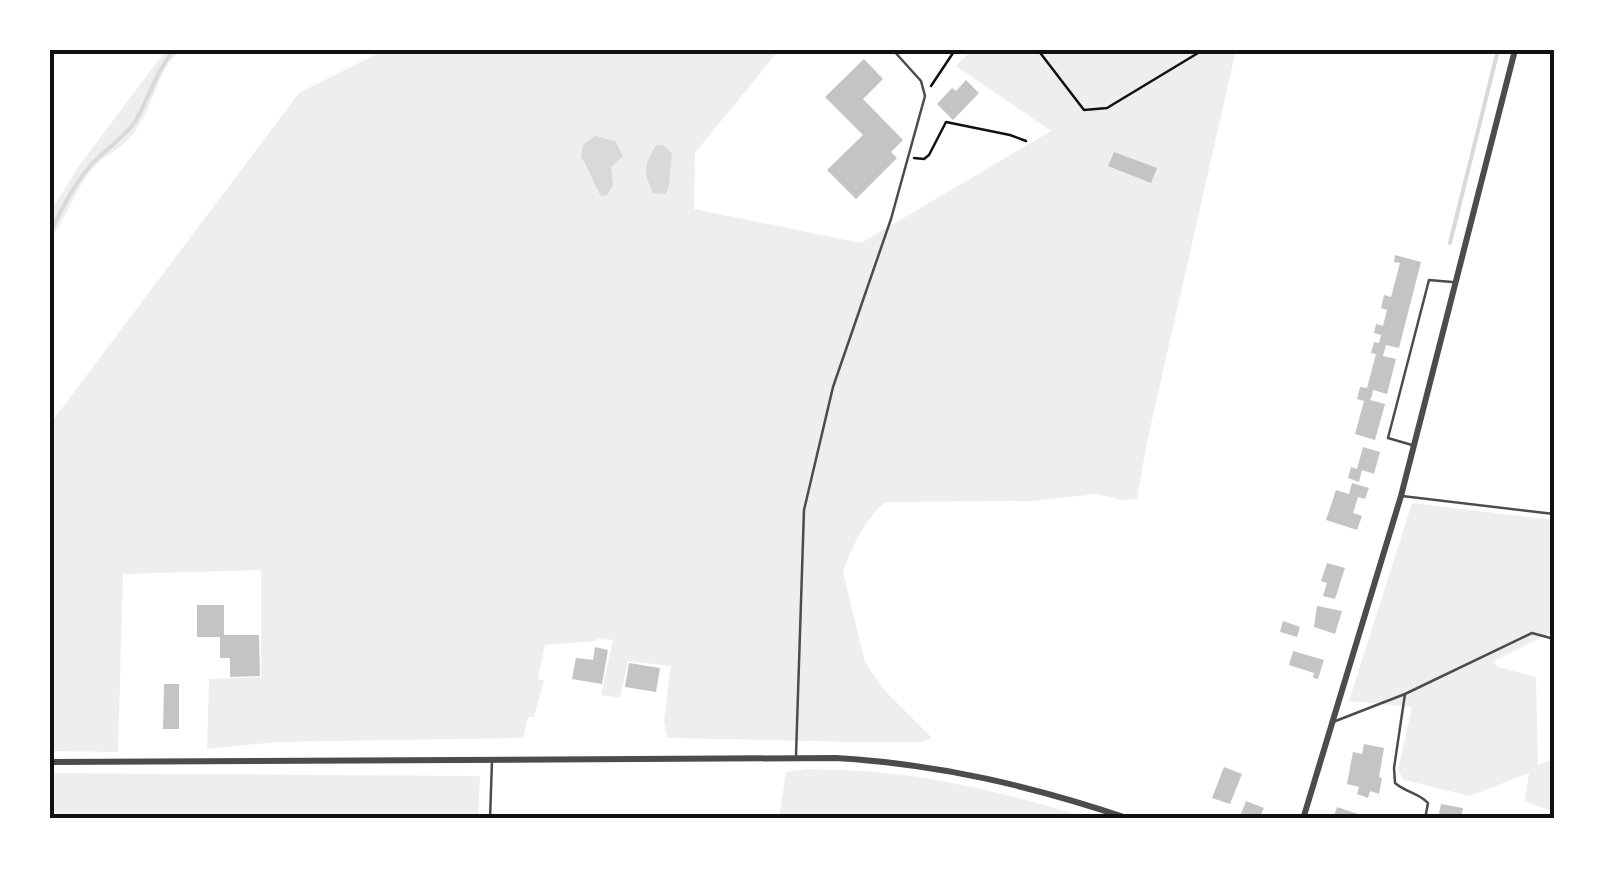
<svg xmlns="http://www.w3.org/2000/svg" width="1604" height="869" font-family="'Noto Sans',sans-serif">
<rect width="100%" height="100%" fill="#fff"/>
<!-- green -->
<path fill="#eee" d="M166,50h17c-24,15 -26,44 -39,66 -5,9 -11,20 -18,26 -10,9 -22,14 -31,24 -20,21 -27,51 -45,73v-27l29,-46z
M385,50h394l-84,103 -1,56 167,34 190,-112 -95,-65 16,-16h264l-89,392 -10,57 -14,1 -27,-6 -65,7 -144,1c-18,9 -38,50 -44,70l22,90 18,27 49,49 -12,4h-65l-188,-4 -3,-18 7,-54 -43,-5 -8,37 -19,-3 12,-55 -15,-2 -2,3 -51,4 -7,34 6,2 -10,36h-6l-5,21 -247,4 -69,7 2,-70 52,-2v-107l-138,4 -5,178 -68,-1v-327l249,-331z
M1412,503l142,17v111l-60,30 4,6 38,10 2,88 16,-6v53l-29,-11 4,-28 -59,23 -66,-16 -6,-10 14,-63 -63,-6z
M807,769c29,1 58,1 87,5 67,8 133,25 198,45h-313l7,-47z
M50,773l430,3 -2,43h-428z"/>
<!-- water -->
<path fill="#d9d9d9" d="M595,136l20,5 8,15 -12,11 2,18 -6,10 -6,1c-8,-13 -11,-26 -20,-39l2,-12z
M656,145h7l9,8 -3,33 -4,8 -12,-1c-10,-22 -9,-27 3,-48z"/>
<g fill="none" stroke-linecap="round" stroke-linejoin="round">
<!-- stream -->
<path stroke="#d9d9d9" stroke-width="4" d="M50,233c12,-24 23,-48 41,-68 14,-16 33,-26 45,-45 14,-24 20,-49 38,-70
M1450,243l48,-193"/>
</g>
<!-- building -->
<path fill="#c4c4c4" d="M864,59l19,20 -20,20 40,41 -12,12 6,6 -41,41 -29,-29 36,-35 -38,-38z
M966,80l13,13 -26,27 -16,-16 15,-16 4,3z
M1114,152l43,16 -6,15 -43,-17z
M1395,255l26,7 -22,86 -13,-3 -3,11 13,3 -9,35 -14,-4 -1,6 -2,4 15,4 -10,36 -20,-6 9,-33 -7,-2 3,-12 7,1 9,-34 -5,-1 3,-11 5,1 2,-8 -7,-2 2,-9 7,2 4,-16 -6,-2 3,-13 7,2 9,-34 -6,-1z
M1363,447l17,5 -6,22 -12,-4 -3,12 -11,-4 3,-11 6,2z
M1352,483l17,5 -4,11 -7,-2 -5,16 9,3 -5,14 -31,-10 10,-30 13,4z
M1327,563l18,5 -10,31 -12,-3 4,-13 -6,-2z
M197,605h27v30h35l1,41 -30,1v-19h-10v-21h-23z
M1317,606l25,5 -7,23 -21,-7z
M1283,621l17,6 -3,10 -17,-5z
M595,647l13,3 -6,34 -30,-5 4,-21 17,2z
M1293,651l31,9 -6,19 -5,-1 1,-5 -25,-8z
M629,663l31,5 -4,24 -31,-5z
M164,684h15v45h-16z
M1364,744l20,4 -5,29 3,1 -3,16 -9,-3 -2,7 -11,-4 2,-7 -12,-3 6,-32 9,2z
M1224,767l18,7 -12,30 -18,-6z
M1246,801l18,7 -5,11h-20z
M1441,804l22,4 -2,11h-23z
M1337,807l33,11v1h-37z"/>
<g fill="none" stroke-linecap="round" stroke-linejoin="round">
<!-- path -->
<path stroke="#111" stroke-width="2.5" d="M1038,50l46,60 23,-2 96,-58
M931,86l24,-36
M914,158l10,1 5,-4 17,-33 64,13 16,6"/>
<!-- service -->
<path stroke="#4c4c4c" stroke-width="2.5" d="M1412,445l-24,-7 41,-158 23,2
M1402,496l152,18
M1405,694l127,-61 22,6
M1333,722l72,-28 -11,74 1,15c10,9 24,10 33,20l-3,16
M796,755l8,-245 29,-123 58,-168 34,-123 -4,-15 -28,-31
M490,819l2,-58"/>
<!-- tertiary -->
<path stroke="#4c4c4c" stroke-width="6" d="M50,762l786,-4c103,6 196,28 294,61
M1303,819l98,-323 114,-446"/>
</g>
<!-- border -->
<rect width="1604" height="869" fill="none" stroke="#ffffff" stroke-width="105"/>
<rect x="52" y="52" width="1500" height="764" fill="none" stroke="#111" stroke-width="4"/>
</svg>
